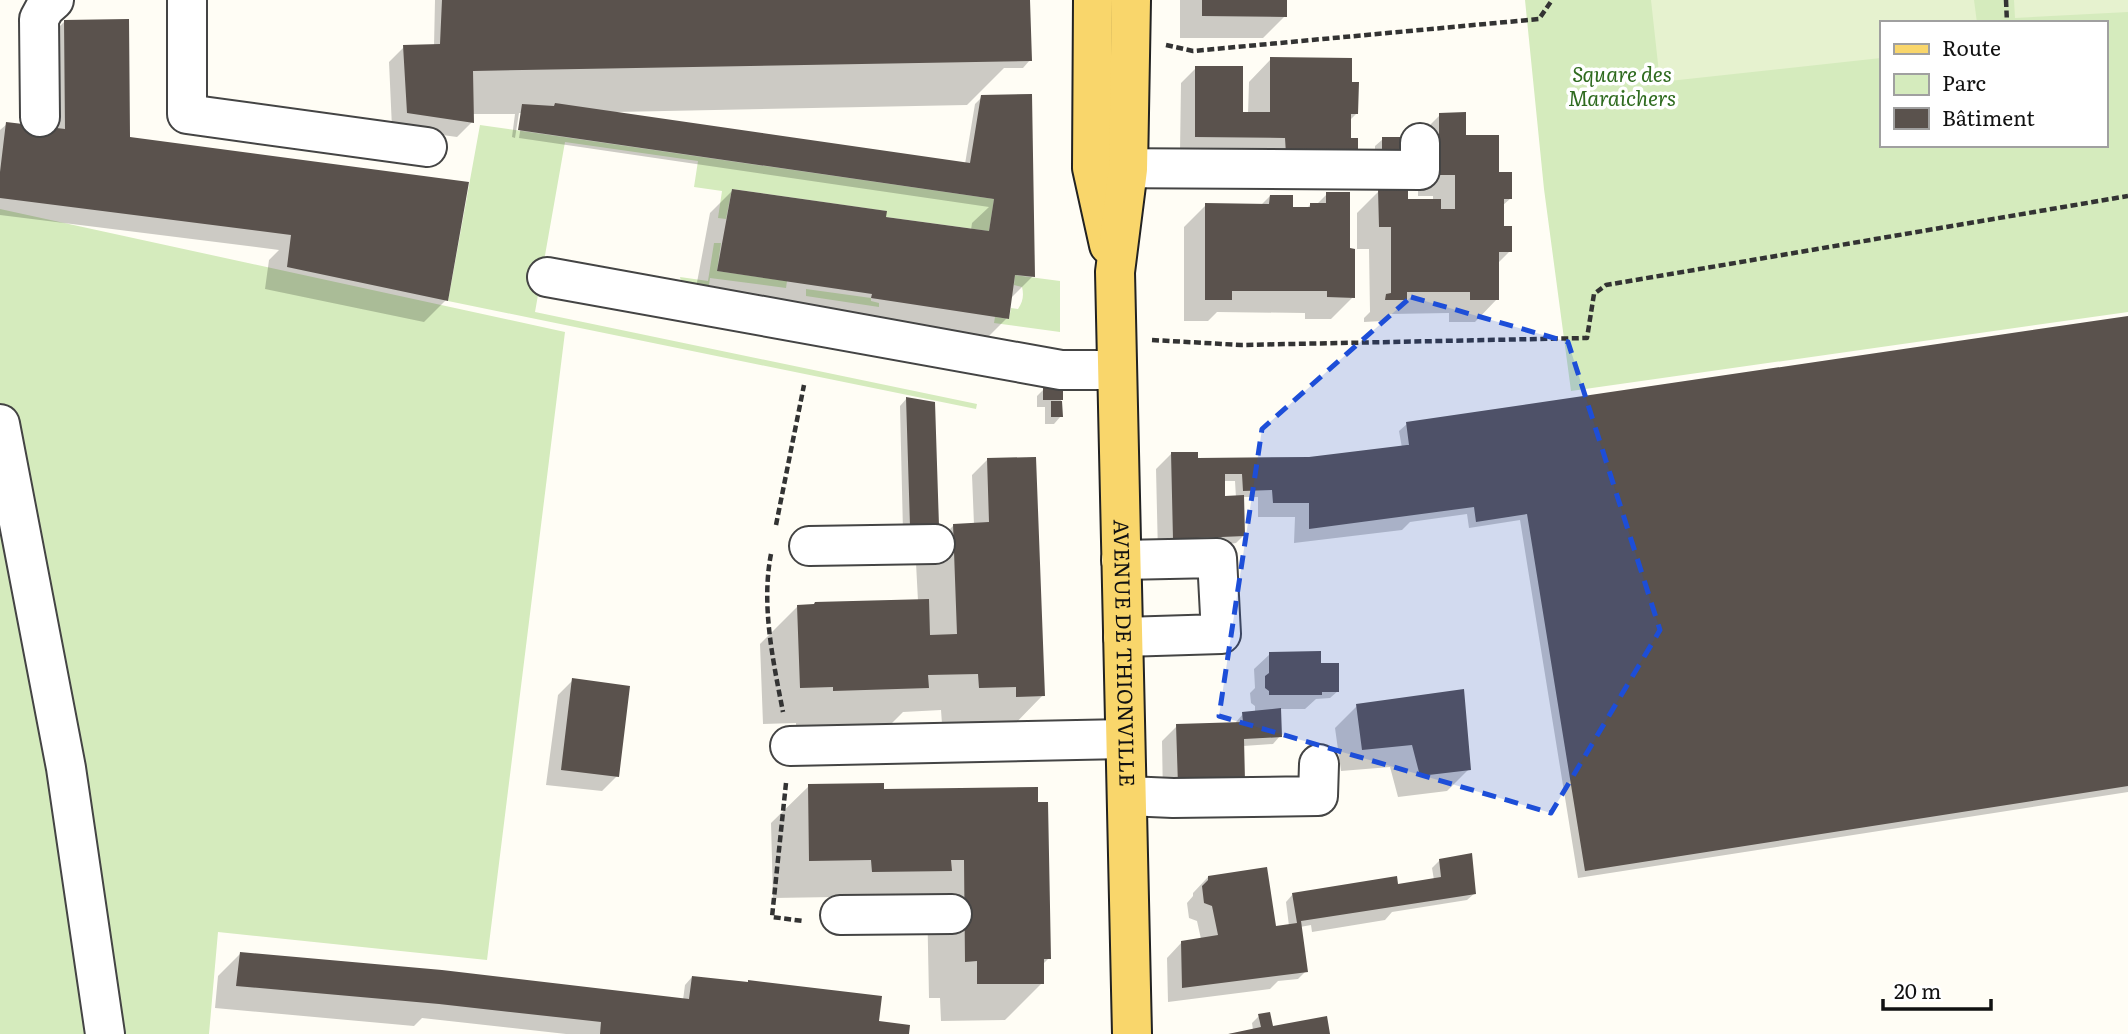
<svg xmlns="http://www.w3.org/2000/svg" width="2128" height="1034" font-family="Literata,serif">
<rect width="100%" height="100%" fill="#fffdf5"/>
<!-- green -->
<path fill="#d5ebbd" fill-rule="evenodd" d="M1525,0h603v312l-557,79 -27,-202zM1881,23h224v122h-224z
M480,125l514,74 -5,32 -103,-14v-6l-154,-22 -6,30 -8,-1 4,-27 -28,-4 4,-26 -133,-19 -30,170 442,92 -1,5 -528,-108z
M0,209l565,123 -78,628 -269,-28 -9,102h-209z
M714,243h7l-4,28 70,10 -1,7 -76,-10 -2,13 -26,-6 -2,-8 28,4z
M1015,275l45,6v51l-66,-9 1,-6 14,2 2,-11 7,1c5,-7 6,-14 4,-22l-8,-2z
M806,289l65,9v3l8,2v4l-73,-11z"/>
<!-- pitch -->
<path fill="#e6f2cf" d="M1651,0h323l3,23h-96v35l-221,24z
M2014,0h114v12l-113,6z"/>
<!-- shadow -->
<path fill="#0003" fill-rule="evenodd" d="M435,0h594l1,60 -7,8h-19l-37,37 -351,7v2l349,50 10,-60 7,-7 51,179 -23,23 -3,19 -22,22 -290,-47 15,-80 22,-22 152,27 87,12 1,-7 17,-16 -470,-69 4,-25h-4l-4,25 -3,-1 3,-23h-43v8l-15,15 -65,-9 -3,-66 15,-15 30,-1z
M1180,0h105v16l-22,22h-83z
M64,22l64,117 318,161 -22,22 -159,-33 4,-29 10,-10 -279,-35v-85l7,-6 43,5 -1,-92z
M1271,59l79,25 7,29 -7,7 -71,40 -99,-9 1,-68 15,-15 45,46h7l1,-32z
M1440,115l57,59 14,24 -9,8 1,22 7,23 -13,13v35l-22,23h-26v-9l-58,1 -8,7 -19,1v-4l6,-6 -1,-63h-12v-36l22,-22 27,10h27v-5h-15v-59z
M1383,139h20l-28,21v-14z
M1327,194l26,103 -22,22h-26v-6l-88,-1 -9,9h-24v-94l22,-22h55l9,-9 21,12h16l3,-3h6z
M2128,317v475l-550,86 -58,-358 -51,8 -2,-14 -57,8 -8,8 -108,13 1,-26h-37v-20h-16l1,39 -7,7 -78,11 -2,-85 15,-15 25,6 113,-1 93,-11 -3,-17 8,-7zM1223,481h12l1,17h-13z
M1044,389h17v27l-7,8h-9v-17h-8v-11z
M907,398l30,127 -34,7 -3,-126z
M987,460l56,235 -37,38 -64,-9 -1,-14 -38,2 -13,13 -94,3v-5l-33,1 -3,-80 38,-38 120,-5 -2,-38 38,-38h20l-2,-50z
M1270,654l50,11 18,26 -8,7 -14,1 -11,10h-25v27l-7,8 -30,2 -80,53 -1,-58 15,-15 59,-1v-3l7,-8 12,-1v-7l-4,-3 -1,-10 5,-5 -1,-19z
M573,680l44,96 -15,15 -56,-6 12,-90z
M1357,706l112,63 -22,22 -49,6 -8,-30 -49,4 -6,-43z
M809,786l73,5 154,-2 13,169 -7,7v18l-37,37 -64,1 -1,-23h-11l-2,-101 -92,12v-12l-62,1 -2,-75z
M1440,860l35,33 -8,7 -75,12 -7,8 -73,12 -1,-7 -11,2 6,44 -8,8 -20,2 -8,8 -102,13 -1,-44 15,-16 19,-3 -4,-18 -8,-3 -2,-15 6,-7v-3l15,-16 67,51 14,-2 -3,-24 7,-8 104,-6 37,-8 -2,-12z
M240,954l443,46 2,-15 7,-8 185,46 30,11h-341l-144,-16 -8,8 -199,-18 3,-32z
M1259,1016l12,12 58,6h-100l24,-4 -1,-7z"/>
<!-- building -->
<path fill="#5a524d" d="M442,0h588l2,61 -559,10 1,52 -67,-10 -4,-68 37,-1z
M1202,0h85v17l-85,-1z
M129,19l1,118 339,45 -21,119 -161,-34 4,-32 -291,-37v-26l6,-50 59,7 -1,-109z
M1270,57l82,1v24h7l-1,32h-7v24h7v16h-72l-1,-16 -90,-1v-71h48v46h27z
M1032,94l3,183 -20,-2 -6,44 -138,-21 1,-4 -155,-23 15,-82 155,22 -1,6 103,14 5,-32 -476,-69 4,-26 32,2 1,-3 415,60 11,-68z
M1466,112v23h33v37h13v27h-8v27h8v26h-13v48h-29v-8h-63v8h-22l1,-6 5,-1v-66h-12l-1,-38h30v10h33v10h14v-34h-15v-10h-8v-30h7v-22z
M1382,137h23l1,17 -24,-1z
M1326,192h24v56l5,1v49l-28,-1v-6h-95v9h-27v-97l64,1 1,-9h23v12h17v-4h16z
M2128,316v470l-543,85 -58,-357 -51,8 -2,-15 -165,22v-26h-36l-1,-13 -29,1 -1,-17h-17v22l19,-1 1,41 -72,3 -2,-87h27v6l111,-1 98,-12h2l-3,-23z
M1043,387h20v13h-20z
M906,397l29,5 4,124h-29z
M1051,401h11l1,16h-12z
M1036,457l9,239 -29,1v-10l-37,1 -1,-14 -50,1 1,13 -96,3v-4l-33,1 -3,-83 17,-1 1,-2 114,-3 1,36 27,-1 -4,-110 36,-2 -2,-64z
M1321,651v12h18v29h-17v3h-53v-4l-4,-3v-12l4,-3v-21z
M572,678l58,8 -11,91 -58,-7z
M1464,689l7,81 -51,6 -8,-31 -50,5 -6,-46z
M1281,708l1,29 -38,2 1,42 -67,4 -2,-61 67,-2 -1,-10z
M884,783v6l154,-2v15h10l3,157h-7v25h-67v-23l-12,1 -1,-102h-13l1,11 -80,1 -1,-12 -62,1 -1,-77z
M1472,853l4,41 -175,27 7,51 -126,16 -1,-47 37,-6 -6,-29 -8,-3 -2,-17 6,-6v-4l59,-9 9,59 21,-3 -5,-30 105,-17 1,8 43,-7 -2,-18z
M240,952l202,18 247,29 3,-23 56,6v-2l134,16 -3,25 31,4 -1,9h-309l1,-12 -162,-18 -203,-18z
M1270,1012l3,14 54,-10 3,18h-102l33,-7 -3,-13z"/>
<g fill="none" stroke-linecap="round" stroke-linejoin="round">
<!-- minor casing -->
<g stroke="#444" stroke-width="42">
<path id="minor" d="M187,0v114l240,33
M40,117l-1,-98 6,-11 9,-8
M1096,168l324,2v-27
M547,277l514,93h56
M0,424l66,344 39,266
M809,546l126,-2
M1121,560l96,-2 4,76 -98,3
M790,746l335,-7
M1127,796l46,2 145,-2 1,-32
M840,915l112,-1"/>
</g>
<!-- major casing -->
<g stroke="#222" stroke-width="42">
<g id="major">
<path d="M1093,0l-1,168 17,77"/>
<path id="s1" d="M1131,0l-3,169 -13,103 17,762"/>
</g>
</g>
<!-- path -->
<path stroke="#333" stroke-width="4.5" stroke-dasharray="7 3.5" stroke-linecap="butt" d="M2006,0l1,23
M1166,45l27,6 346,-32 13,-19
M1152,340l89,5 346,-7 7,-44 12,-9 522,-89
M776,525l28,-140
M771,554c-10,51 2,107 12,158
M786,783l-14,134 31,4"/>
<!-- minor -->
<use href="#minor" stroke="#fff" stroke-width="38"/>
<!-- major -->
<use href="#major" stroke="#f9d66b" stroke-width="38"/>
</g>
<!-- marked area -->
<path fill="#1d4ed8" fill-opacity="0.2" stroke="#1d4ed8" stroke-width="5" stroke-dasharray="14 9" stroke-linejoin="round" d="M1411,297l157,45 92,288 -109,183 -332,-97 43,-287z"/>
<g text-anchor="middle" stroke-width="7" stroke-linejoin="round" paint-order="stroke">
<!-- park labels -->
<g font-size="21" font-style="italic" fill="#2f6b1f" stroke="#fff">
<text x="1622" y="82">Square des<tspan x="1622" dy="24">Maraichers</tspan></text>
</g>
<!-- street labels -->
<g font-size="21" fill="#111" stroke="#fff">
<text dy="7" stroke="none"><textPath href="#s1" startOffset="654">AVENUE DE THIONVILLE</textPath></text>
</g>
</g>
<!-- legend -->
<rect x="1880" y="21" width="228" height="126" fill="#ffffff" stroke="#a0a0a0" stroke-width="2"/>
<rect x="1894" y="44" width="35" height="10" fill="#f9d66b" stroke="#a0a0a0" stroke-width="2"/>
<text x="1942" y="56" font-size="21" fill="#111111">Route</text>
<rect x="1894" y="74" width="35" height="21" fill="#d5ebbd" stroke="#a0a0a0" stroke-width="2"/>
<text x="1942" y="91" font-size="21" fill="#111111">Parc</text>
<rect x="1894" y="108" width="35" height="21" fill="#5a524d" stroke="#a0a0a0" stroke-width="2"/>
<text x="1942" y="126" font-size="21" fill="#111111">Bâtiment</text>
<!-- scale -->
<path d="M1883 999v10h108v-10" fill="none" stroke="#111111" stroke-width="3.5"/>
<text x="1894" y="999" font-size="21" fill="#111111" stroke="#ffffff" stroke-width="5" paint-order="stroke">20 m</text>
</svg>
